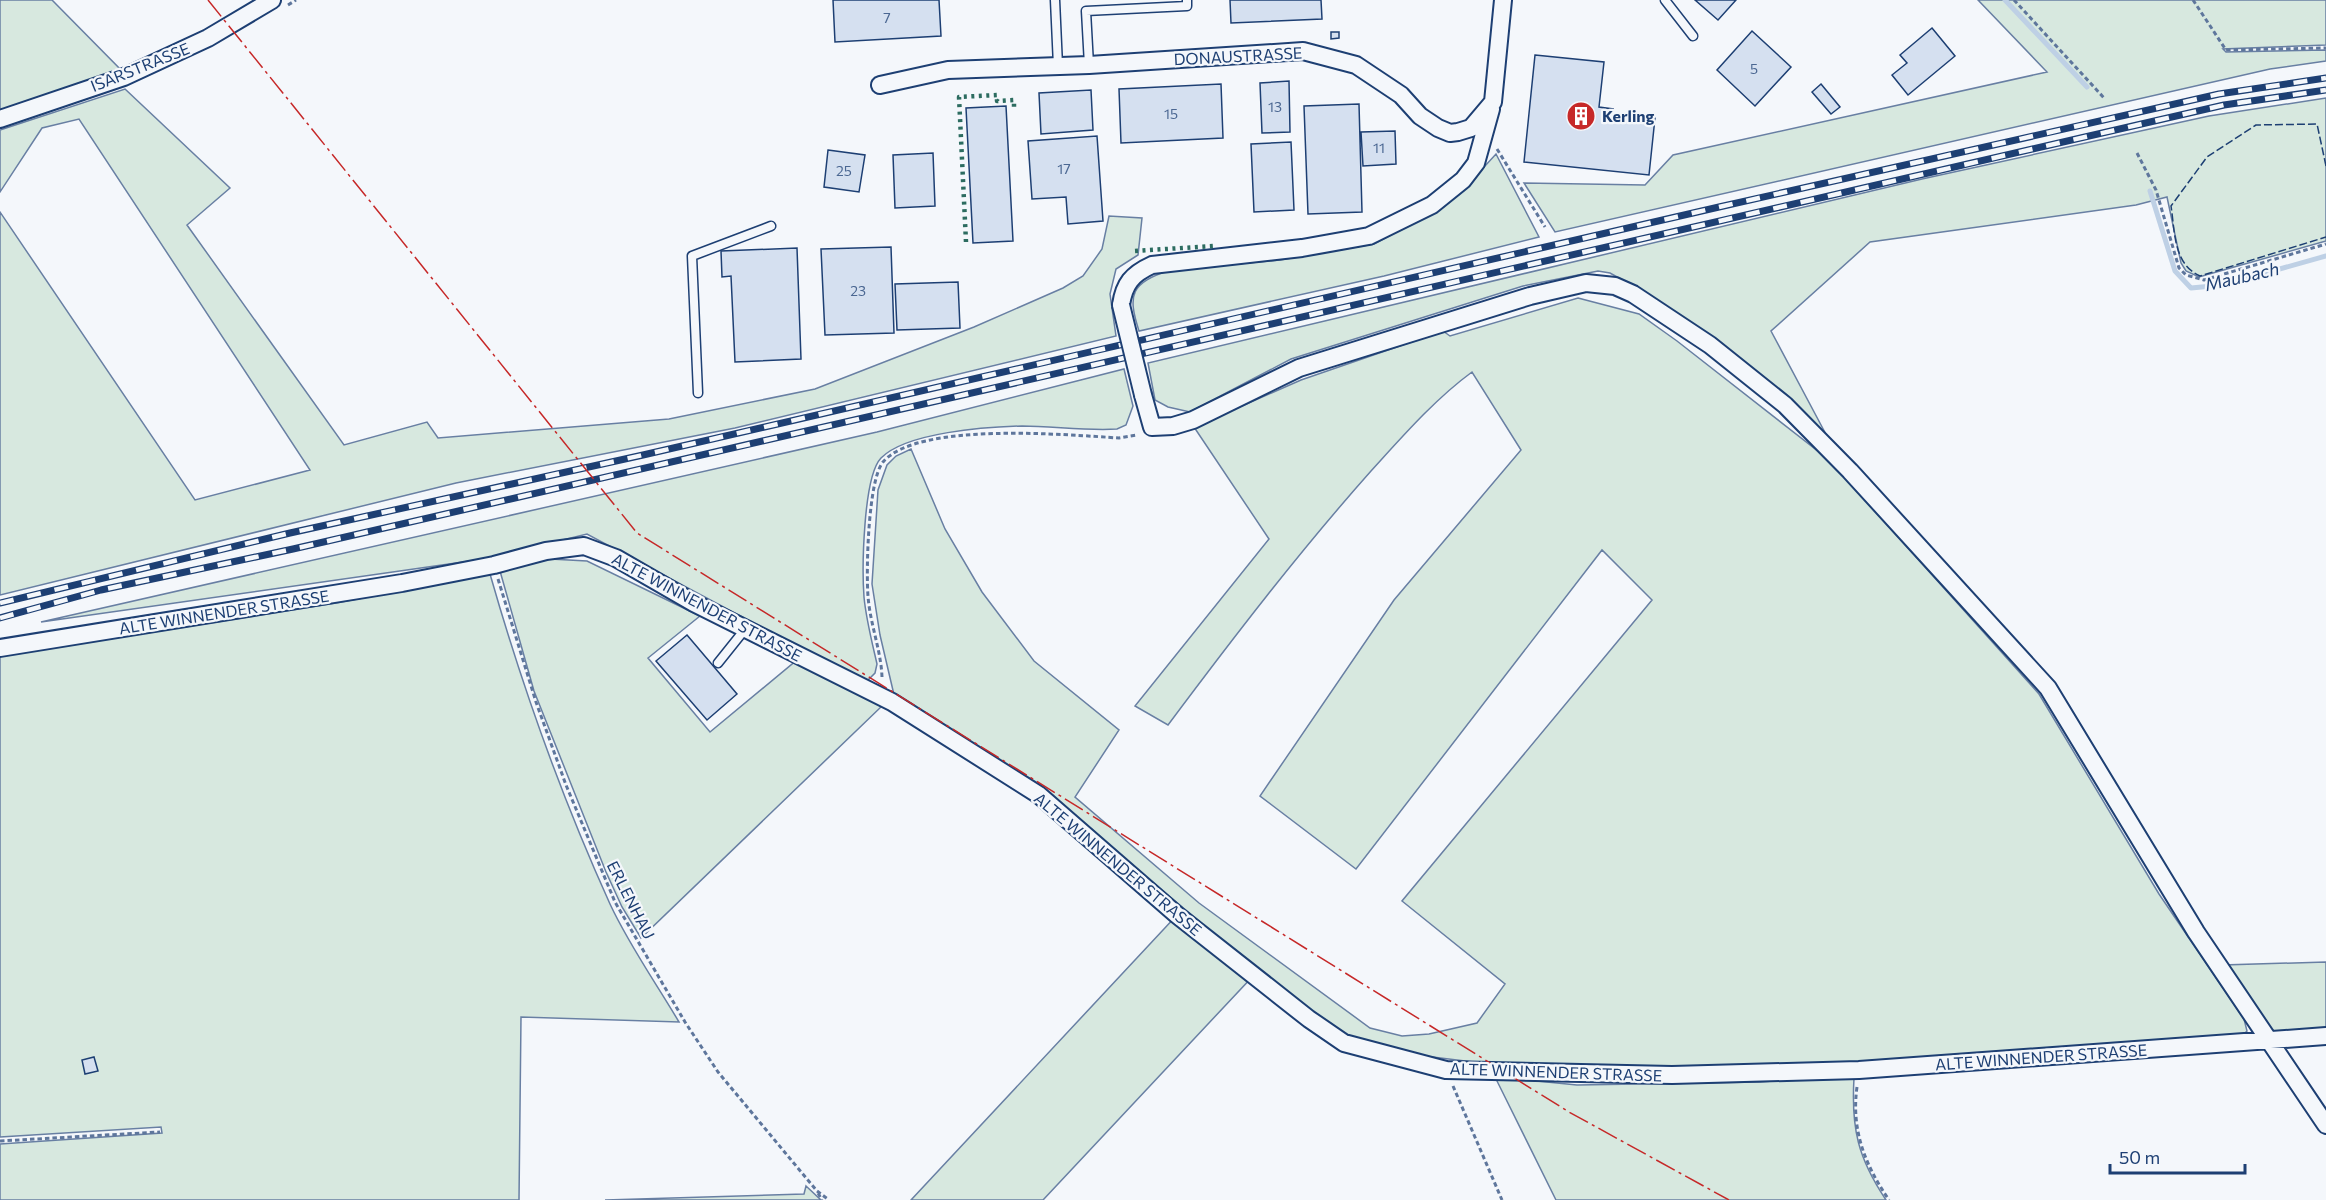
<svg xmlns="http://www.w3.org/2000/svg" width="2326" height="1200" font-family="Commissioner,sans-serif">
<rect width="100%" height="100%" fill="#f4f7fb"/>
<!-- green -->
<path fill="#d7e8df" stroke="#687fa3" stroke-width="1.5" d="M0,0h52l71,72 -123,40z
M1978,0h348v45l-103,4 3,3 100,-2v11l-56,8 -715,163 -31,-49 121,2 28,-30 374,-83z
M125,89l105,99 -43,37 157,220 83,-23 11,16 231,-19 146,-30 159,-62 89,-39 20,-12 19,-27 7,-33 33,2 -4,37 -22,14 -6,25 6,42 -381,92 -279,55 -456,112v-383l195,288 115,-30 -231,-351 -37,9 -42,64v-62z
M2326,98v143l-127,36 -13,-6 -5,-8 -14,-66 -31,8 -266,37 -99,89 58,109 -101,-87 -100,-70 -18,-10 -12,-2 -75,15 -232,73 -101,53 -22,-5 -13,-7 -7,-37 774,-184 287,-63z
M1496,154l43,83 -155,39 -245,55c-12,-37 -8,-48 31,-61l110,-10 94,-16 54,-29 34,-24z
M1578,298l61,16 38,27 151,118 211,235 120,200 85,125 3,12 -5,5 -51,7 -438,25 -247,-2 -90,-11 -69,-17 -88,-67 -191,-159 -173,-113 -15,-64 -8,-51 6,-94 9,-25 9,-9 15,-7 34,80 37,63 52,69 85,69 -44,67 124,106 171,125 32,8 27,-2 48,-11 28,-39 -103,-83 250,-301 -50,-50 -246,319 -96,-73 134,-196 127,-150 -49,-78c-37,27 -70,65 -101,99 -72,81 -138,167 -203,254l-33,-19 134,-167 -75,-112 107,-47 142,-49 7,5z
M1124,369l9,37 -7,19 -9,4c-32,2 -64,-3 -95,-3 -36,1 -115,6 -141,32 -18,19 -19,111 -17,139 2,22 8,45 13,67l-2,9 -8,8 -7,-1 -273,-146 -103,25 -443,63 836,-190z
M550,559l37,2 113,55 -52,42 62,74 87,-72 85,46 -241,232 -19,-31 -16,-35 -72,-181 -34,-120z
M490,574c32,112 72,224 120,330 19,41 46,79 69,118l-158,-5 -2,183h-519v-56l162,-11 -1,-6 -161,10v-481l336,-53z
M1177,915l76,61 -210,224h-132z
M2326,962v69l-48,2 -8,-4 -47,-64z
M1844,1076l10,2c-3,51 4,80 32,122h-330l-61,-123 82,8 183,-3z
M806,1186l15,14h-216l199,-6z"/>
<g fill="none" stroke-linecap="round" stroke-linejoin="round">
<!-- stream -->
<path stroke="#bed0e5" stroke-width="5" d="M2005,0l82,87
M2150,191l25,80 16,17 32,-3 103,-29"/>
</g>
<!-- building -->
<path fill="#d5e0f0" stroke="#1d3f73" stroke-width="1.5" d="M833,0h106l2,36 -106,6z
M1230,0h91l1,19 -91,4z
M1695,0h41l-18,20z
M1932,28l23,28 -47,39 -16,-20 15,-12 -7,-8z
M1752,31l39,36 -36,39 -38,-36z
M1331,32h8v6l-8,1z
M1535,55l69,7 -5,45 14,2 -1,5 43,4 -6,57 -125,-13z
M1289,81l1,51 -28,1 -2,-50z
M1221,84l2,54 -102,5 -2,-54z
M1821,84l19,23 -9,7 -19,-22z
M1091,90l2,40 -52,4 -2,-41z
M1359,104l3,108 -54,2 -4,-108z
M1006,106l7,135 -40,2 -7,-135z
M1395,131l1,33 -33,2 -2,-34z
M1097,136l6,85 -35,3 -2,-27 -34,2 -4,-58z
M1291,142l3,68 -40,2 -3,-68z
M1291,142l3,68 -40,2 -3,-68z
M828,150l37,5 -6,37 -35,-5z
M933,153l2,53 -40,2 -2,-53z
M891,247l3,86 -69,2 -4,-86z
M797,248l4,111 -66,3 -4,-86 -9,1 -1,-26z
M958,282l2,46 -63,2 -2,-46z
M687,635l50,59 -30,26 -51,-59z
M94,1057l4,14 -13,3 -3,-14z"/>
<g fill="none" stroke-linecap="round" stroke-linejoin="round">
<!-- lane casing -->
<g stroke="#1d3f73" stroke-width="11">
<path id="lane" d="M1055,0l3,66
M1665,0l28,36
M1089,65l-3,-54 101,-5v-6
M698,393l-6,-137 79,-30
M718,663l28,-35"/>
</g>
<!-- street casing -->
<g stroke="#1d3f73" stroke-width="20">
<path id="street" d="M880,85l68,-15 141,-5 214,-14 53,14 45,30 19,21 18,12 12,5 8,-1 13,-4 22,-26 10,-102
M0,119l124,-42 84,-39 64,-38
M1121,305c3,-21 11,-31 31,-40l150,-17 67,-12 63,-31 31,-25 13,-17 15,-54
M1143,395l9,32 21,-1 20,-6 106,-52 231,-72 56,-13 29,3 18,8 77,51 75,60 65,66 198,217 148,244 130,193
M0,648l402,-65 92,-18 52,-14 38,-5 32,12 78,45 198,99 147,93 138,120 132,104 35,24 102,27 226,5 187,-5 467,-34"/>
</g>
<!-- path -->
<path stroke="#5e769c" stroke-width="3" stroke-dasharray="4.5 3" stroke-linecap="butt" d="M2014,0l91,99
M2193,0l33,50 100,-2
M288,5l8,-5
M1497,149l48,78
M2137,153l19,37 23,78 7,7 18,5 122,-36
M498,579l38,123 30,83 49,117 70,120 33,50 99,119 12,9
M882,677c-1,-27 -12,-53 -14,-81 -2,-25 0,-116 15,-134 35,-41 186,-27 236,-24l18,-3
M1453,1086l49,114
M1857,1087c-6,43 8,78 32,113
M0,1141l160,-9
M818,1193l4,7"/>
<!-- lane -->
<use href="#lane" stroke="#f4f7fb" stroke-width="8"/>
<!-- street -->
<use href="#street" stroke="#f4f7fb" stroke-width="16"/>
<!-- rail casing -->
<g stroke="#1d3f73" stroke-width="7">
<path id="rail" d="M0,603l290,-70 353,-78 1076,-248 500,-113 107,-16
M0,618l101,-28 192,-41 1931,-444 102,-15"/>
</g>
<!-- rail -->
<use href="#rail" stroke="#f4f7fb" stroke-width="4.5" stroke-dasharray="14" stroke-linecap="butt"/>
<!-- street-bridge casing -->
<g stroke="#1d3f73" stroke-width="20" stroke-linecap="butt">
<path id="street-bridge" d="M1121,305l22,90"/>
</g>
<!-- street-bridge -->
<use href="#street-bridge" stroke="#f4f7fb" stroke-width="16"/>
<!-- hedge -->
<path stroke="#2c6c60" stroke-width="4.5" stroke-dasharray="3 4.5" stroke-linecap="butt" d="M966,242l-7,-145 38,-2v6l17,-1v11
M1135,251l78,-5"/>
<!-- fence -->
<path stroke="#1d3f73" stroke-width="1.5" stroke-dasharray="8 3" stroke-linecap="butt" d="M2326,166l-9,-42 -61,1 -49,32 -36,49c4,25 2,58 29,70l126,-39"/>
<!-- power -->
<path stroke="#c62828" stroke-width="1.5" stroke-dasharray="21 4.5 3 4.5" stroke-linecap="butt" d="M208,0l429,533 932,579 160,88"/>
</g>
<!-- icons -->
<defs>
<g id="building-disc" transform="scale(1.5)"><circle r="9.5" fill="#c62828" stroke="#f4f7fb"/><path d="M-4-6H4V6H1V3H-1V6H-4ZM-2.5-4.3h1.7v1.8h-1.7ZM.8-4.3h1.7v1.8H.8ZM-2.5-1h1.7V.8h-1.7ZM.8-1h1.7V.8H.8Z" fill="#fff"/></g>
</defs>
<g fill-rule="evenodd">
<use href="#building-disc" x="1581" y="116"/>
</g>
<g text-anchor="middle" stroke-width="4.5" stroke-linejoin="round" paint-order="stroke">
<!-- number labels -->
<g font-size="14" fill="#4b6792">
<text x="887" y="23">7</text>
<text x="1754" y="74">5</text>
<text x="1275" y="112">13</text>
<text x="1171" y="119">15</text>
<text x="1379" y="153">11</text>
<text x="1064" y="174">17</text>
<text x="844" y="176">25</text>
<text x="858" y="296">23</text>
</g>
<!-- street labels -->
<g font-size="16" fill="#1d3f73" stroke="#f4f7fb">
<text transform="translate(1238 56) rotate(-3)" y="6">DONAUSTRASSE</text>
<text transform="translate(140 67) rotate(-22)" y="6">ISARSTRASSE</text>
<text transform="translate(707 607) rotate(28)" y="6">ALTE WINNENDER STRASSE</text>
<text transform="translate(224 612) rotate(-9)" y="6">ALTE WINNENDER STRASSE</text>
<text transform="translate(1118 864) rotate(40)" y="6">ALTE WINNENDER STRASSE</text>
<text transform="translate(631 900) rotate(63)" y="6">ERLENHAU</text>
<text transform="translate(2041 1057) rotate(-4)" y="6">ALTE WINNENDER STRASSE</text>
<text transform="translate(1556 1072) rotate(2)" y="6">ALTE WINNENDER STRASSE</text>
</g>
<!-- poi labels -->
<g font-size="16" font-weight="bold" fill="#1d3f73" stroke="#f4f7fb" text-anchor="start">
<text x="1602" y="122">Kerling</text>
</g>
<!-- water labels -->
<g font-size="18" font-style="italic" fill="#1d3f73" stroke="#f4f7fb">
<text transform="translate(2242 277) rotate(-13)" y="6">Maubach</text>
</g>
</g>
<!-- scale -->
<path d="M2110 1164v9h135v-9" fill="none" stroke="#1d3f73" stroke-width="3"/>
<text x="2119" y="1164" font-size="18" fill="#1d3f73" stroke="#f4f7fb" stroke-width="4.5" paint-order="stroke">50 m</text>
</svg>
